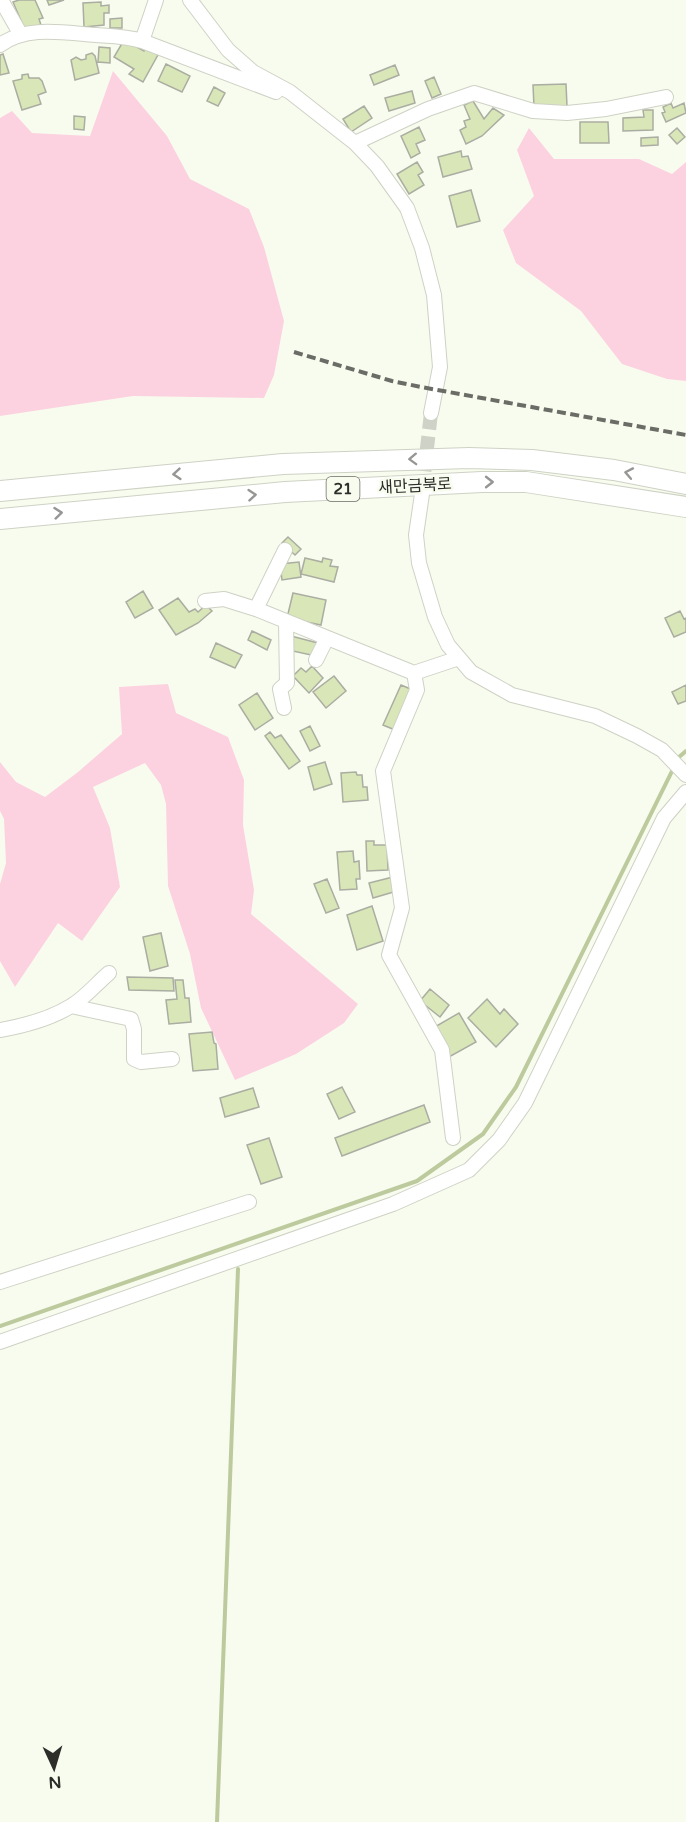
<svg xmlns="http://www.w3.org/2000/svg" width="686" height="1822" font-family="'Varela Round','Noto Sans KR',sans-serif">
<rect width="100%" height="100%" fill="#f8fcef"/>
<!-- green -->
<path fill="#fcd2e0" d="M113,71l54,65 23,43 59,30 15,38 20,74 -10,54 -10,23 -131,-2 -133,20v-298l12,-7 20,22 58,3z
M529,128l25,31h85l33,15 14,-12v219l-19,-2 -45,-15 -41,-53 -65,-48 -13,-33 31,-34 -17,-46z
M168,684l8,29 52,24 16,43 -1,45 11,65 -3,24 107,90 -14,19 -48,31 -61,26 -34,-72 -11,-54 -22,-68 -2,-82 -5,-19 -16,-22 -52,24 17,41 10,59 -38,54 -24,-18 -43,64 -15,-26v-77l6,-21 -2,-44 -4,-8v-49l16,20 29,15 33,-25 44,-38 -3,-47z"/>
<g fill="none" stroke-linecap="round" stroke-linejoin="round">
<!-- stream -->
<path stroke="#bdca9d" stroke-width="4" d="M0,1326l417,-145 66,-47 33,-47 163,-330 7,-6
M217,1822l21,-553"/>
</g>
<!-- building -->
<path fill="#d9e6b8" stroke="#aaada1" stroke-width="1.5" d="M19,0h16l8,18 -4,1 2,6 -16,5 -12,-28z
M47,0h17l-15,5z
M101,2v4l8,-1v8h-5v12l-20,2 -1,-24z
M122,18v10h-12v-9z
M124,40l20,11 3,-5 12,7 -16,29 -14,-8 5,-5 -20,-12z
M99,47l11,1v15l-12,-1z
M92,53l3,3 4,17 -24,7 -4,-20 5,-3 5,3 5,-1v-4z
M3,54l6,19 -9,2v-20z
M166,64l24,12 -8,16 -24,-11z
M395,65l4,10 -25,10 -4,-10z
M28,74l1,4h10l3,3 4,11 -8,3 3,9 -19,6 -9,-29 9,-2v-4z
M434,77l7,17 -9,4 -7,-17z
M566,84l1,22 -33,1 -1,-22z
M214,87l11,6 -7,13 -11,-5z
M412,91l3,12 -26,8 -4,-13z
M473,101l11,18 9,-11 11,7 -22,21 -16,8 -6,-14 6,-3 -2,-6 6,-2 -6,-14z
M671,103l2,5 11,-5 2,10 -20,9 -4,-9 3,-1 -2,-5z
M364,106l8,12 -21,14 -8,-13z
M643,110h10v20l-30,1v-13l21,-1z
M74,116l11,1 -1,13 -10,-1z
M580,122h28l1,21h-29z
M419,127l6,13 -9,4 4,9 -9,5 -10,-22z
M677,128l8,9 -8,7 -8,-9z
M658,137v8l-17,1v-8z
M461,151l1,6 6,-1 4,13 -29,8 -5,-20z
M417,162l6,10 -5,3 6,10 -15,9 -12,-20z
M471,190l9,31 -23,6 -8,-31z
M288,537l13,12 -6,6 -13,-12z
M305,558l17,4 1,-4 9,2 -2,6 8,1 -4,15 -33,-8z
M299,562l2,15 -19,3 -2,-16z
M143,591l10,17 -18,10 -9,-16z
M293,593l33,7 -5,25 -34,-7z
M178,598l11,14 6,-3 3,3 8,-7 6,6 -14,12 -22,12 -17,-25z
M680,611l4,8 2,-1v14l-12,5 -9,-19z
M252,631l19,9 -4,10 -19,-10z
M291,636l27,7 -7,12 -23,-5z
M216,643l26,12 -7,13 -25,-11z
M312,666l11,12 -14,15 -16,-17 8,-8 5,4z
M334,676l12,15 -20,17 -13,-16z
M401,685l12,5 -18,40 -12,-5z
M686,685v16l-8,3 -6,-12z
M257,693l16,25 -18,12 -16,-25z
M310,726l10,20 -10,5 -10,-20z
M270,732l5,6 6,-3 19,26 -11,8 -24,-33z
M325,762l7,22 -18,6 -6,-23z
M356,772l1,3h5l1,12h4l1,13 -25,2 -2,-29z
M366,841h8v4h13l1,25 -21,1z
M353,851l1,11 5,-1 1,18h-4l1,10 -17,1 -3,-38z
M393,877l4,14 -24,7 -4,-15z
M327,879l12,29 -13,5 -12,-29z
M372,906l11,35 -26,9 -10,-35z
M161,933l7,33 -18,5 -7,-34z
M127,977l46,1 1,13 -45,-1z
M175,980h8l2,18h4l2,24 -22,2 -3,-24 11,-1z
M430,989l19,16 -9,12 -20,-16z
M487,999l13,15 4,-5 14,15 -22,23 -28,-29z
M459,1013l17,29 -27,15 -16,-29z
M212,1032l2,11 2,1 2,25 -25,2 -4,-37z
M342,1087l13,25 -16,7 -12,-25z
M253,1088l6,19 -34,10 -5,-19z
M424,1105l6,17 -88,34 -7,-18z
M269,1138l13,39 -21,7 -14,-39z"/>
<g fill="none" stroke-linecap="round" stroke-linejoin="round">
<!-- minor-tunnel -->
<path stroke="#cfd3c7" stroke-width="14" stroke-dasharray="14 7" stroke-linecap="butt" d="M422,492l9,-79"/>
<!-- minor casing -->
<g stroke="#ced2c5" stroke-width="16">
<path id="minor" d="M1,0l20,35
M156,0l-14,41 134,51
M190,0l38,50 25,22 37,20 65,51 22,23 30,42 15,40 12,47 6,72 -9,46
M0,45c28,-20 64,-12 96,-10 16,1 30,1 46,6
M355,143l73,-34 46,-16 59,18 34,2 39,-4 60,-12
M422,494l-6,41 3,28 16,54 13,28 23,27 41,23 83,21 42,20 25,14 24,25
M205,601l19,-2 32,10 158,64 45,-15
M256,609l29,-59
M316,660l11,-22
M414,673l3,17 -34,81 19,137 -13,47 53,95 11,88
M284,708l-4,-19 7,-6 -1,-61
M71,1006l60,13 3,10v30l7,3 31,-3
M0,1030c23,-4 50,-11 71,-24 14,-8 26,-23 38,-33
M0,1282l249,-80
M0,1342l393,-138 76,-34 30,-30 26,-37 139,-285 22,-26"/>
</g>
<!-- highway casing -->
<g stroke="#ced2c5" stroke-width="22">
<path id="highway" d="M0,491l283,-27 186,-6 63,2 82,10 72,14
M0,519l285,-27 197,-10h44l160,25"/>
</g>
<!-- minor -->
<use href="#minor" stroke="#fff" stroke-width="14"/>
<!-- highway -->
<use href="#highway" stroke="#fff" stroke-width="20"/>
<!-- rail -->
<path stroke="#6a6c65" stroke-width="4" stroke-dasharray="9 4.5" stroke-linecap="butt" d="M294,352l98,29 29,6 265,48"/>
</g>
<!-- one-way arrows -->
<defs><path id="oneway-chevron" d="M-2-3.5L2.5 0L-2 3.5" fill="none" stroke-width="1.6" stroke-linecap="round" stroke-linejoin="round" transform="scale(1.5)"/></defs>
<g stroke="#969694">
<use href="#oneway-chevron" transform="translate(413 459) rotate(178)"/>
<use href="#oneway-chevron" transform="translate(629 473) rotate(-169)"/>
<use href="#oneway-chevron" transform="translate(177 474) rotate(175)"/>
<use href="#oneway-chevron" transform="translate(489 482)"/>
<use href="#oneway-chevron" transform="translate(252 495) rotate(-5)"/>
<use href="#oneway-chevron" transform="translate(58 513) rotate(-6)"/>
</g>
<g text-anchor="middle" stroke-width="5" stroke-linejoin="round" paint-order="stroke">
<!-- shield labels -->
<rect fill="#f8fcef" stroke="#6a6c64" stroke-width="1.5" x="326.5" y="477" width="33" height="24" rx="4.5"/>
<g font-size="15" font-weight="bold" fill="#2d2e29">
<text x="343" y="494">21</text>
</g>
<!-- street labels -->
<g font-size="16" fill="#2d2e29" stroke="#f8fcef">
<text transform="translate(415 485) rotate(-3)" y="6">새만금북로</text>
</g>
</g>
<!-- north arrow -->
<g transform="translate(54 1768) rotate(176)" stroke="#f8fcef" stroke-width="4.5" paint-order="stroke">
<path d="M0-4.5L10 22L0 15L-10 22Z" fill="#2d2e29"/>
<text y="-9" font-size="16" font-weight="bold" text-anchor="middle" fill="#2d2e29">N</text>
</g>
</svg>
